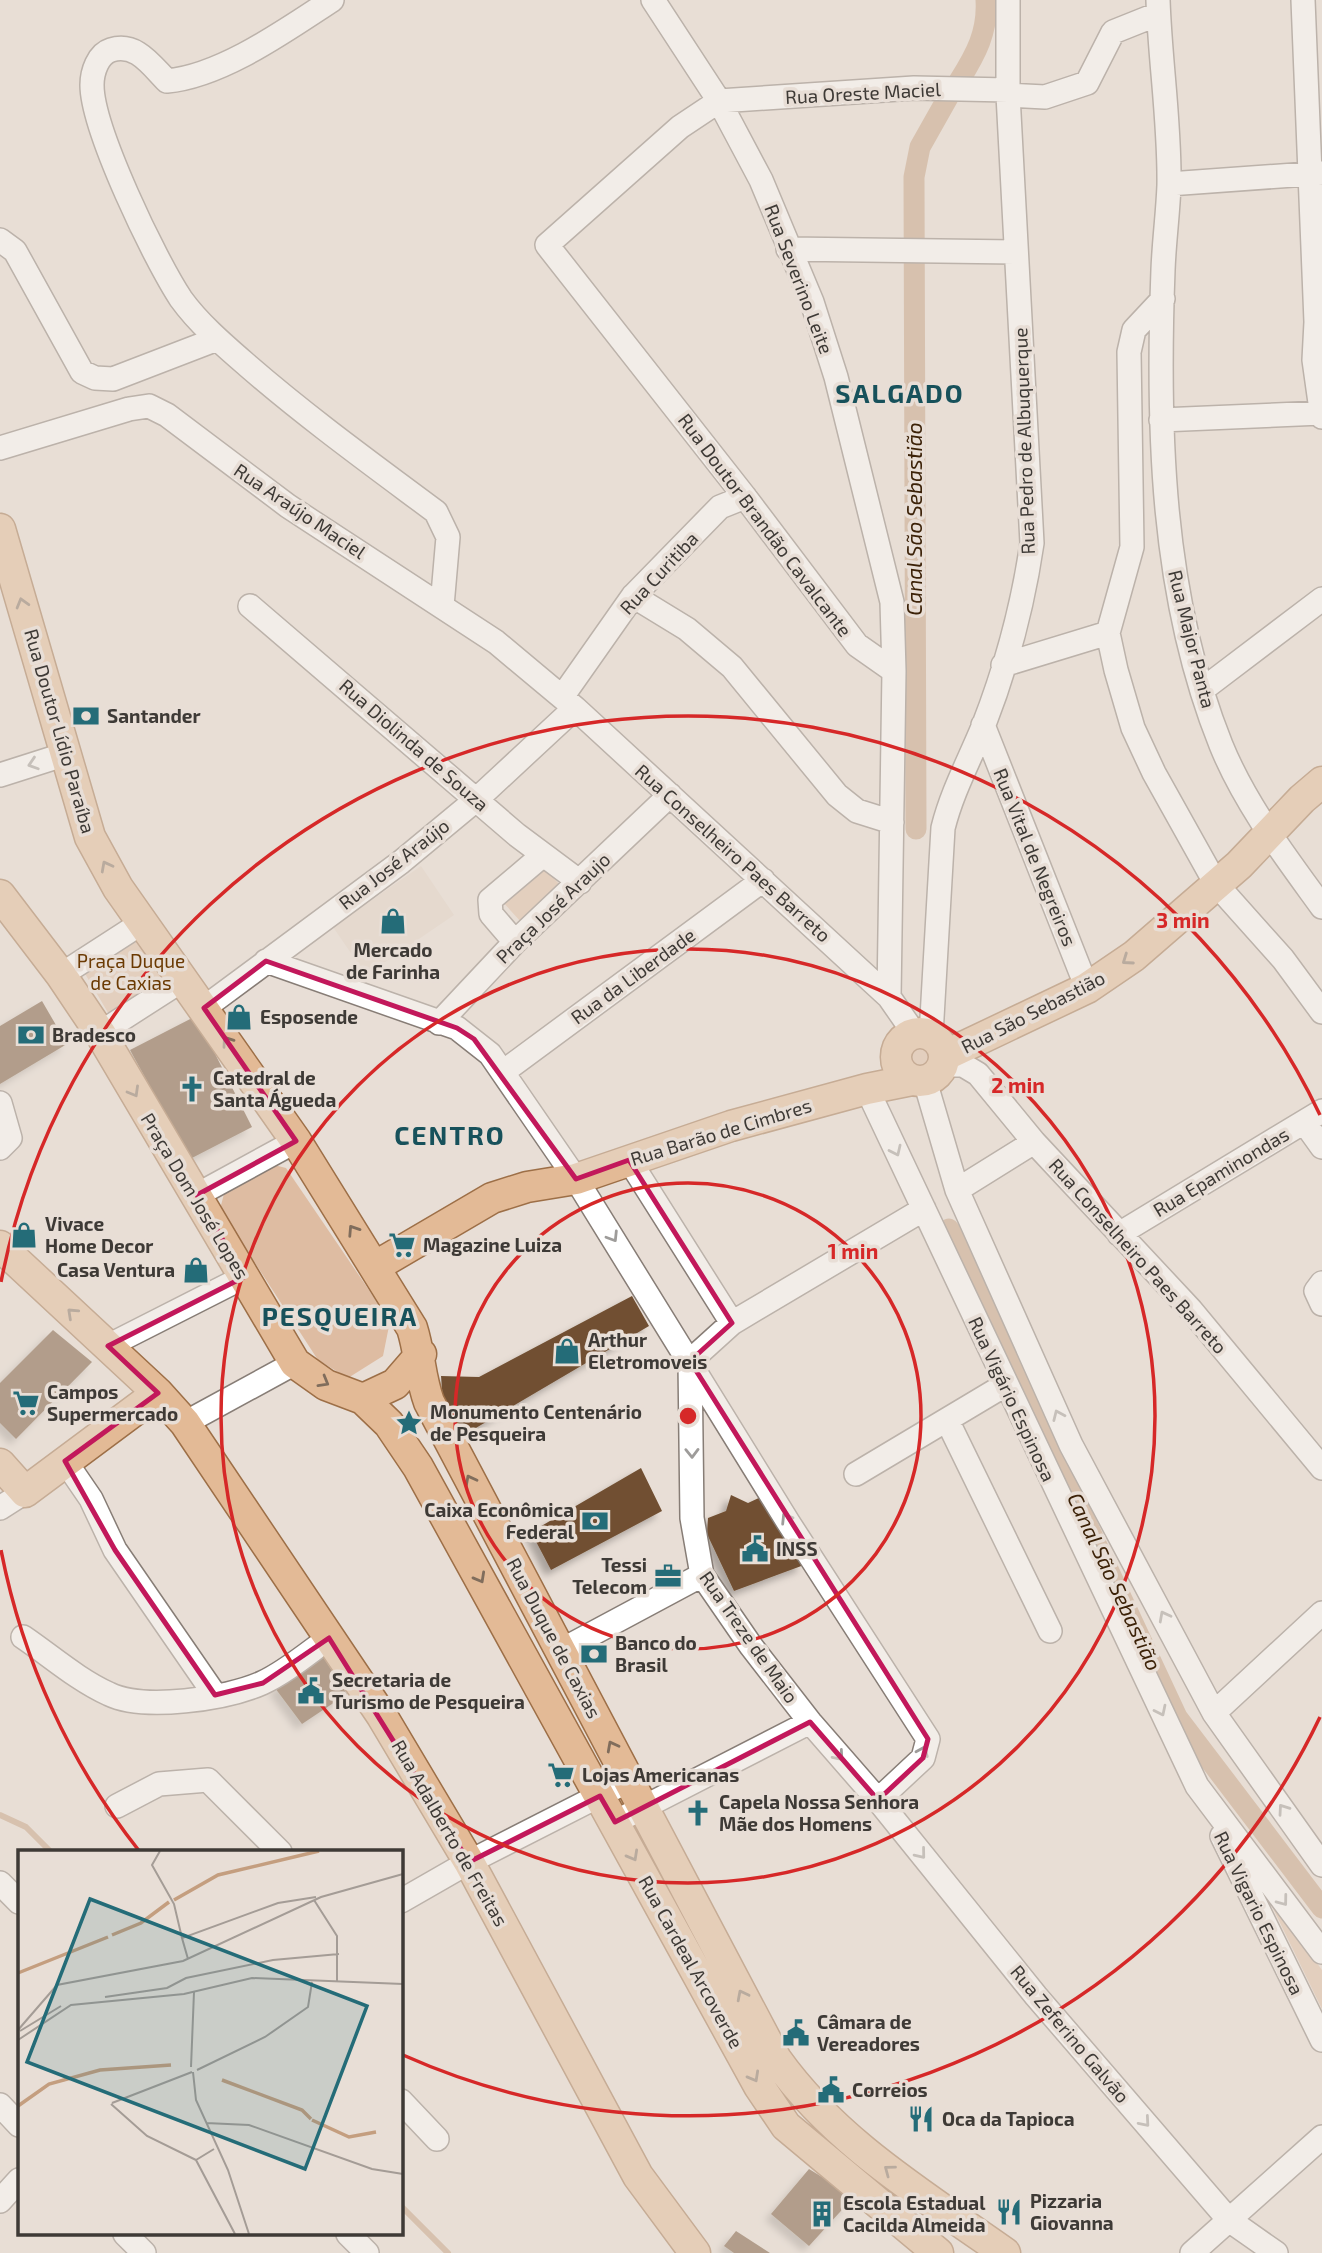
<svg xmlns="http://www.w3.org/2000/svg" width="1322" height="2253" font-family="'Exo 2',sans-serif">
<defs>
<filter id="shadow"><feDropShadow dx="-6" dy="6" stdDeviation="3.5" flood-color="#0004"/></filter>
</defs>
<rect width="100%" height="100%" fill="#e8ded6"/>
<!-- built -->
<path fill="#e3d2c5" d="M421,866l33,49 -88,60 -33,-48z"/>
<!-- park -->
<path fill="#debca2" d="M540,864l22,23 -41,35 -19,-21z
M139,938l30,39 -59,39 -26,-44z
M906 1058a16 16 0 1 1 32 0a16 16 0 1 1-32 0Z
M270,1164l16,4 104,153 -7,35 -35,22 -30,-18 -98,-151 4,-15z
M1267,1896l55,74v39z"/>
<g fill="none" stroke-linecap="round" stroke-linejoin="round">
<!-- stream -->
<path stroke="#c49e7f" stroke-width="6" d="M0,1815l26,12 25,25
M401,2206l47,47"/>
<!-- canal -->
<path stroke="#c49e7f" stroke-width="21" d="M959,81c17,-27 29,-49 27,-81
M916,829l-2,-652 6,-30 31,-55
M949,1229l228,488 145,191"/>
</g>
<!-- building -->
<path fill="#715033" filter="url(#shadow)" d="M42,1001l25,43 -67,40v-58z
M196,1016l56,111 -62,32 -60,-109z
M632,1296l17,30 -185,109 -21,-34 -2,-25 38,1z
M53,1330l39,32 -76,77 -16,-16v-40z
M641,1468l21,43 -111,59 -20,-38z
M731,1495l17,8 15,-7 41,69 -70,26 -27,-57 1,-16 18,-7z
M322,1655l25,39 -45,30 -27,-36z
M809,2169l26,16 15,16 -41,45 -38,-32z
M736,2231l34,22h-36l-10,-7z"/>
<g fill="none" stroke-linecap="round" stroke-linejoin="round">
<!-- minor casing -->
<g stroke="#877d76" stroke-width="26">
<path id="minor" d="M332,0c-46,30 -110,76 -165,81 -16,-16 -31,-39 -56,-31 -13,4 -19,22 -19,35 0,44 63,175 89,214 18,25 44,47 67,67 60,52 125,99 188,146l12,25 -6,69
M653,0l66,101 42,79 51,122 24,75 56,225 2,69
M1158,0c2,61 12,124 11,185 -1,28 -5,57 -6,85 -6,159 -2,326 58,475 24,59 64,111 101,162
M1303,0l13,322 -2,38 8,57
M1008,95l37,2 42,-14 26,-51 45,-18
M1169,184l153,-11
M0,240l15,11 67,121 13,6 18,1 104,-40
M788,249l227,3
M1163,299l-29,31 -5,22 3,195 -24,86 8,37 17,58 21,45 62,111 67,75 39,53
M1161,420l161,-7
M0,448l129,-39 20,-3 18,9 121,91 208,136 79,66 314,289 25,36
M633,596l54,33 45,38 105,128 20,16 35,11
M250,606l267,229 63,47
M1003,665l105,-32
M1202,690l120,-91
M562,697l71,-101 87,-89 25,-10
M983,725l104,263
M0,775l66,-21
M515,942l-24,-28 -1,-14 53,-45
M266,961l191,67 33,26 86,125 212,343 140,217 -5,19 -45,42
M61,975l82,-53
M889,997l5,-326 -37,-26 -112,-148 -198,-252 133,-118 39,-26 195,-13 94,2
M204,1008l197,-146 76,-63 98,-91
M439,1023l76,-81 155,-147
M100,1033l84,-54
M931,1035l12,-207c9,-36 26,-67 40,-101 23,-59 40,-122 49,-184l-24,-448v-95
M943,1065h20l15,9 56,68 157,168 131,158
M503,1072l260,-192
M925,1081l32,109 114,255 143,268 108,152
M867,1089l330,697 125,166
M0,1103l10,35 -10,10
M1304,1122l18,25
M629,1160l103,163
M957,1190l77,-48
M197,1195l99,-54
M1119,1234l203,-123
M1322,1283l-6,8 6,13
M108,1346l136,-69
M690,1361l2,157 10,57 49,71 59,76 68,78 158,196 193,224 47,33
M690,1361l42,-38 192,-114
M947,1420l103,211
M185,1423l110,-60
M65,1461l26,38 24,51 100,145
M856,1474l149,-89
M0,1508l25,-16
M23,1637c28,19 55,43 86,57 35,17 117,5 153,-11 24,-11 46,-30 67,-45
M560,1651l142,-76
M1214,1713l108,-100
M117,1806l42,-22 49,-4 72,72
M615,1822l195,-100
M1222,1836l100,204
M0,1883l19,19
M401,1901l68,-39 161,-82
M401,2101l36,38
M0,2105l19,20
M0,2201l19,-21
M125,2234l19,19
M348,2234l19,19
M1192,2253l130,-116"/>
</g>
<!-- major casing -->
<g stroke="#9d6f47" stroke-width="33">
<path id="major" d="M0,529l90,308 28,51 178,253 116,187c8,25 8,50 17,74l347,657c59,83 147,136 229,194
M0,895l61,80 39,58 195,330 31,22 37,14 26,25 29,43 341,619 27,40 152,127
M896 1057a24 24 0 1 1 48 0a24 24 0 1 1-48 0Z
M944,1056l143,-68 47,-32 105,-91 63,-66 20,-17
M0,1246l158,147 27,30 197,293 87,146 169,314 57,77
M376,1266l116,-68 35,-11 49,-8 155,-53 136,-37 45,-9
M363,1399l32,-15 26,-30
M0,1464l25,28 133,-99"/>
</g>
<!-- minor -->
<use href="#minor" stroke="#fff" stroke-width="23"/>
<!-- major -->
<use href="#major" stroke="#e3ba96" stroke-width="30"/>
</g>
<!-- one-way arrows -->
<defs><path id="oneway-chevron" d="M-2-3.5L2.5 0L-2 3.5" fill="none" stroke-width="1.6" stroke-linecap="round" stroke-linejoin="round" transform="scale(1.75)"/></defs>
<g stroke="#806d5c">
<use href="#oneway-chevron" transform="translate(22 603) rotate(-106)"/>
<use href="#oneway-chevron" transform="translate(106 866) rotate(-118)"/>
<use href="#oneway-chevron" transform="translate(1127 960) rotate(145)"/>
<use href="#oneway-chevron" transform="translate(227 1041) rotate(-125)"/>
<use href="#oneway-chevron" transform="translate(134 1092) rotate(60)"/>
<use href="#oneway-chevron" transform="translate(353 1230) rotate(-123)"/>
<use href="#oneway-chevron" transform="translate(72 1313) rotate(-137)"/>
<use href="#oneway-chevron" transform="translate(324 1382) rotate(30)"/>
<use href="#oneway-chevron" transform="translate(470 1480) rotate(-118)"/>
<use href="#oneway-chevron" transform="translate(480 1578) rotate(61)"/>
<use href="#oneway-chevron" transform="translate(612 1746) rotate(-118)"/>
<use href="#oneway-chevron" transform="translate(633 1856) rotate(61)"/>
<use href="#oneway-chevron" transform="translate(742 1995) rotate(-117)"/>
<use href="#oneway-chevron" transform="translate(754 2077) rotate(61)"/>
<use href="#oneway-chevron" transform="translate(889 2170) rotate(-143)"/>
</g>
<g stroke="#9e9c9a">
<use href="#oneway-chevron" transform="translate(33 764) rotate(162)"/>
<use href="#oneway-chevron" transform="translate(896 1151) rotate(65)"/>
<use href="#oneway-chevron" transform="translate(613 1237) rotate(58)"/>
<use href="#oneway-chevron" transform="translate(1058 1415) rotate(-114)"/>
<use href="#oneway-chevron" transform="translate(692 1453) rotate(89)"/>
<use href="#oneway-chevron" transform="translate(786 1518) rotate(-122)"/>
<use href="#oneway-chevron" transform="translate(1164 1616) rotate(-118)"/>
<use href="#oneway-chevron" transform="translate(1161 1711) rotate(64)"/>
<use href="#oneway-chevron" transform="translate(923 1751) rotate(-67)"/>
<use href="#oneway-chevron" transform="translate(839 1756) rotate(49)"/>
<use href="#oneway-chevron" transform="translate(1283 1809) rotate(-125)"/>
<use href="#oneway-chevron" transform="translate(921 1854) rotate(51)"/>
<use href="#oneway-chevron" transform="translate(1283 1901) rotate(53)"/>
<use href="#oneway-chevron" transform="translate(1145 2122) rotate(49)"/>
</g>
<!-- marked area -->
<path d="M0 0H1322V2253H0ZM266,961l191,67 17,11 102,140 53,-19 103,163 -42,38 238,378 -5,19 -45,42 -68,-78 -195,100 -15,-26 -131,66 -140,-224 -66,45 -48,12 -100,-145 -50,-89 93,-68 -50,-47 136,-69 -47,-82 99,-54 -92,-133z" fill="#e8ded6" fill-opacity=".55" fill-rule="evenodd"/>
<path fill="none" stroke="#c2185b" stroke-width="5" stroke-linejoin="round" d="M266,961l191,67 17,11 102,140 53,-19 103,163 -42,38 238,378 -5,19 -45,42 -68,-78 -195,100 -15,-26 -131,66 -140,-224 -66,45 -48,12 -100,-145 -50,-89 93,-68 -50,-47 136,-69 -47,-82 99,-54 -92,-133z"/>
<!-- distance rings -->
<g fill="none" stroke="#d62828" stroke-width="3.5">
<circle cx="688" cy="1416" r="233"/>
<circle cx="688" cy="1416" r="467"/>
<path d="M1320 1717A700 700 0 0 1 403 2055M140 1852A700 700 0 0 1 1 1550M1 1282A700 700 0 0 1 1320 1115"/>
</g>
<!-- icons -->
<defs>
<g id="bank-bare" transform="scale(2.1)"><path d="M-6-4H6V4H-6ZM0-2.3a2.3 2.3 0 1 0 0 4.6a2.3 2.3 0 1 0 0-4.6Z" fill="#246c78" stroke="#e8ded6" stroke-width="2.5" paint-order="stroke"/></g>
<g id="shop-bare" transform="scale(2.1)"><path d="M-5-2.5h2.3a2.7 3.5 0 0 1 5.4 0H5L5.5 6h-11ZM-1.5-2.5h3a1.5 2.3 0 0 0-3 0Z" fill="#246c78" stroke="#e8ded6" stroke-width="2.5" paint-order="stroke"/></g>
<g id="church-bare" transform="scale(2.1)"><path d="M-1.2-6h2.4v3.5h3.3v2.4h-3.3V6h-2.4V-.1h-3.3v-2.4h3.3Z" fill="#246c78" stroke="#e8ded6" stroke-width="2.5" paint-order="stroke"/></g>
<g id="supermarket-bare" transform="scale(2.1)"><path d="M-6-5.5h2.5l.6 2H6L4.5 2H-2.5L-4.4-4H-6ZM-1.5 3.2a1.3 1.3 0 1 0 .1 0ZM3 3.2a1.3 1.3 0 1 0 .1 0Z" fill="#246c78" stroke="#e8ded6" stroke-width="2.5" paint-order="stroke"/></g>
<g id="sight-bare" transform="scale(2.1)"><path d="M0-6L1.8-2.2L6-1.7L2.9 1.2L3.7 5.4L0 3.3L-3.7 5.4L-2.9 1.2L-6-1.7L-1.8-2.2Z" fill="#246c78" stroke="#e8ded6" stroke-width="2.5" paint-order="stroke"/></g>
<g id="civic-bare" transform="scale(2.1)"><path d="M-.6-6.5H3V-4.5H.6V-3L4-1V1h2V6H-6V1h2V-1L-.6-3ZM-1.2 2.5V6h2.4V2.5Z" fill="#246c78" stroke="#e8ded6" stroke-width="2.5" paint-order="stroke"/></g>
<g id="office-bare" transform="scale(2.1)"><path d="M-6-3h4V-5.5h4V-3h4V5H-6ZM-1-4.5V-3h2v-1.5ZM-6 0V1H6V0Z" fill="#246c78" stroke="#e8ded6" stroke-width="2.5" paint-order="stroke"/></g>
<g id="restaurant-bare" transform="scale(2.1)"><path d="M-5-6h1v4h1v-4h1v4h1v-4h1v5L-1.5 .5V6h-2V.5L-5-1ZM5-6V6H3V1.5H1.5Q1.5-4 5-6Z" fill="#246c78" stroke="#e8ded6" stroke-width="2.5" paint-order="stroke"/></g>
<g id="building-bare" transform="scale(2.1)"><path d="M-4-6H4V6H1V3H-1V6H-4ZM-2.5-4.3h1.7v1.8h-1.7ZM.8-4.3h1.7v1.8H.8ZM-2.5-1h1.7V.8h-1.7ZM.8-1h1.7V.8H.8Z" fill="#246c78" stroke="#e8ded6" stroke-width="2.5" paint-order="stroke"/></g>
</defs>
<g fill-rule="evenodd">
<use href="#bank-bare" x="86" y="716"/>
<use href="#shop-bare" x="393" y="921"/>
<use href="#shop-bare" x="239" y="1017"/>
<use href="#bank-bare" x="31" y="1035"/>
<use href="#church-bare" x="192" y="1089"/>
<use href="#shop-bare" x="24" y="1235"/>
<use href="#supermarket-bare" x="402" y="1245"/>
<use href="#shop-bare" x="196" y="1270"/>
<use href="#shop-bare" x="567" y="1351"/>
<use href="#supermarket-bare" x="26" y="1403"/>
<use href="#sight-bare" x="409" y="1423"/>
<use href="#bank-bare" x="595" y="1521"/>
<use href="#civic-bare" x="755" y="1549"/>
<use href="#office-bare" x="668" y="1576"/>
<use href="#bank-bare" x="594" y="1654"/>
<use href="#civic-bare" x="311" y="1691"/>
<use href="#supermarket-bare" x="561" y="1775"/>
<use href="#church-bare" x="698" y="1813"/>
<use href="#civic-bare" x="796" y="2033"/>
<use href="#civic-bare" x="831" y="2090"/>
<use href="#restaurant-bare" x="921" y="2119"/>
<use href="#restaurant-bare" x="1009" y="2212"/>
<use href="#building-bare" x="822" y="2214"/>
</g>
<g text-anchor="middle" stroke-width="7" stroke-linejoin="round" paint-order="stroke">
<!-- street labels -->
<g font-size="19" fill="#3e3a36" stroke="#e8ded6">
<text transform="translate(863 93) rotate(-3)" y="7">Rua Oreste Maciel</text>
<text transform="translate(799 279) rotate(69)" y="7">Rua Severino Leite</text>
<text transform="translate(1024 441) rotate(-92)" y="7">Rua Pedro de Albuquerque</text>
<text transform="translate(300 511) rotate(34)" y="7">Rua Araújo Maciel</text>
<text transform="translate(765 525) rotate(53)" y="7">Rua Doutor Brandão Cavalcante</text>
<text transform="translate(659 573) rotate(-47)" y="7">Rua Curitiba</text>
<text transform="translate(1192 639) rotate(76)" y="7">Rua Major Panta</text>
<text transform="translate(60 731) rotate(74)" y="7">Rua Doutor Lídio Paraíba</text>
<text transform="translate(414 745) rotate(41)" y="7">Rua Diolinda de Souza</text>
<text transform="translate(733 853) rotate(42)" y="7">Rua Conselheiro Paes Barreto</text>
<text transform="translate(1035 857) rotate(68)" y="7">Rua Vital de Negreiros</text>
<text transform="translate(394 864) rotate(-38)" y="7">Rua José Araújo</text>
<text transform="translate(553 908) rotate(-44)" y="7">Praça José Araujo</text>
<text transform="translate(633 976) rotate(-36)" y="7">Rua da Liberdade</text>
<text transform="translate(1033 1012) rotate(-27)" y="7">Rua São Sebastião</text>
<text transform="translate(721 1132) rotate(-17)" y="7">Rua Barão de Cimbres</text>
<text transform="translate(1221 1172) rotate(-31)" y="7">Rua Epaminondas</text>
<text transform="translate(195 1196) rotate(59)" y="7">Praça Dom José Lopes</text>
<text transform="translate(1138 1256) rotate(48)" y="7">Rua Conselheiro Paes Barreto</text>
<text transform="translate(1012 1399) rotate(65)" y="7">Rua Vigário Espinosa</text>
<text transform="translate(749 1637) rotate(55)" y="7">Rua Treze de Maio</text>
<text transform="translate(554 1638) rotate(62)" y="7">Rua Duque de Caxias</text>
<text transform="translate(450 1833) rotate(60)" y="7">Rua Adalberto de Freitas</text>
<text transform="translate(1259 1913) rotate(64)" y="7">Rua Vigario Espinosa</text>
<text transform="translate(691 1962) rotate(61)" y="7">Rua Cardeal Arcoverde</text>
<text transform="translate(1070 2034) rotate(50)" y="7">Rua Zeferino Galvão</text>
</g>
<!-- poi labels -->
<g font-size="19" font-weight="bold" fill="#3e3a36" stroke="#e8ded6" text-anchor="start">
<text x="107" y="723">Santander</text>
<text x="393" y="957" text-anchor="middle">Mercado<tspan x="393" dy="22">de Farinha</tspan></text>
<text x="260" y="1024">Esposende</text>
<text x="52" y="1042">Bradesco</text>
<text x="213" y="1085">Catedral de<tspan x="213" dy="22">Santa Águeda</tspan></text>
<text x="45" y="1231">Vivace<tspan x="45" dy="22">Home Decor</tspan></text>
<text x="423" y="1252">Magazine Luiza</text>
<text x="175" y="1277" text-anchor="end">Casa Ventura</text>
<text x="588" y="1347">Arthur<tspan x="588" dy="22">Eletromoveis</tspan></text>
<text x="47" y="1399">Campos<tspan x="47" dy="22">Supermercado</tspan></text>
<text x="430" y="1419">Monumento Centenário<tspan x="430" dy="22">de Pesqueira</tspan></text>
<text x="574" y="1517" text-anchor="end">Caixa Econômica<tspan x="574" dy="22">Federal</tspan></text>
<text x="776" y="1556">INSS</text>
<text x="647" y="1572" text-anchor="end">Tessi<tspan x="647" dy="22">Telecom</tspan></text>
<text x="615" y="1650">Banco do<tspan x="615" dy="22">Brasil</tspan></text>
<text x="332" y="1687">Secretaria de<tspan x="332" dy="22">Turismo de Pesqueira</tspan></text>
<text x="582" y="1782">Lojas Americanas</text>
<text x="719" y="1809">Capela Nossa Senhora<tspan x="719" dy="22">Mãe dos Homens</tspan></text>
<text x="817" y="2029">Câmara de<tspan x="817" dy="22">Vereadores</tspan></text>
<text x="852" y="2097">Correios</text>
<text x="942" y="2126">Oca da Tapioca</text>
<text x="1030" y="2208">Pizzaria<tspan x="1030" dy="22">Giovanna</tspan></text>
<text x="843" y="2210">Escola Estadual<tspan x="843" dy="22">Cacilda Almeida</tspan></text>
</g>
<!-- park labels -->
<g font-size="19" fill="#6b3a03" stroke="#e8ded6">
<text x="131" y="968">Praça Duque<tspan x="131" dy="22">de Caxias</tspan></text>
</g>
<!-- water labels -->
<g font-size="21" font-style="italic" fill="#3c2208" stroke="#e8ded6">
<text transform="translate(915 519) rotate(-90)" y="7">Canal São Sebastião</text>
<text transform="translate(1114 1582) rotate(65)" y="7">Canal São Sebastião</text>
</g>
<!-- district labels -->
<g font-size="26" font-weight="bold" letter-spacing="2" fill="#17515b" stroke="#e8ded6">
<text x="900" y="403">SALGADO</text>
<text x="450" y="1145">CENTRO</text>
<text x="340" y="1326">PESQUEIRA</text>
</g>
</g>
<!-- overview -->
<g transform="translate(18 1850)">
<rect width="385" height="385" fill="#e8ded6"/>
<path fill="none" stroke="#c49e7f" stroke-width="3.5" d="M156,50l44,-25 101,-24M94,85l29,-12 28,-21M0,123l90,-36M204,230l80,30 9,9M0,256l31,-22 51,-14 71,-5M294,270l37,17 27,-5"/>
<path fill="none" stroke="#a49c96" stroke-width="2" d="M142,1l-8,14 22,39 8,34M296,50l23,36v46M170,109l-6,-21 96,-35 38,-6M87,147l62,-9 19,-10 87,-18 66,-6M0,180l39,-45 126,-24 138,-64 82,-23M2,181l41,-25M0,190l53,-35 113,-11 68,-16 151,6M173,217l3,-75M179,220l68,-33 43,-30 4,-25M175,222l3,28 32,70 21,64M94,253l80,-31M93,254l36,32 49,24M188,273l43,2 123,44 31,5M196,299l-18,11 39,74"/>
<path fill="#246c78" fill-opacity="0.15" stroke="#246c78" stroke-width="3.5" d="M72,49l277,107 -62,163 -278,-107z"/>
<rect width="385" height="385" fill="none" stroke="#3e3a36" stroke-width="3.5"/>
</g>
<circle cx="688" cy="1416" r="10" fill="#d62828" stroke="#e8ded6" stroke-width="3.5"/>
<g font-size="21" text-anchor="middle" font-weight="bold" fill="#d62828" stroke="#e8ded6" stroke-width="7" stroke-linejoin="round" paint-order="stroke">
<text x="1183" y="928">3 min</text>
<text x="1018" y="1093">2 min</text>
<text x="853" y="1259">1 min</text>
</g>
</svg>
